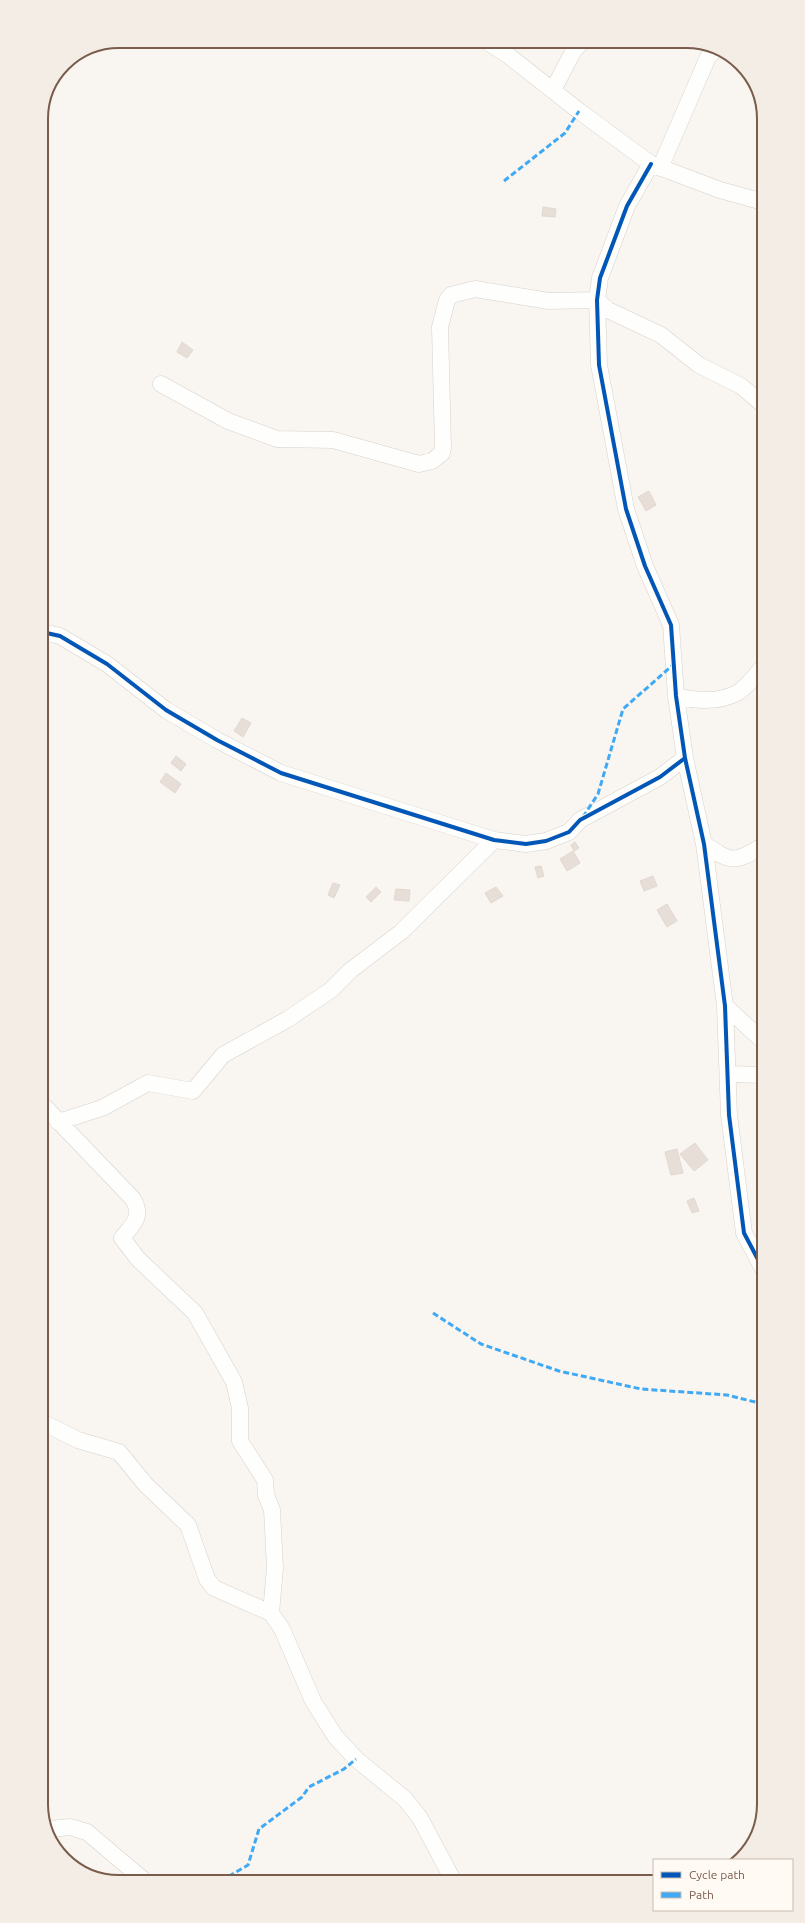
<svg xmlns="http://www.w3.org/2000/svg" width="805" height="1923" font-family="Ubuntu,sans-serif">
<rect width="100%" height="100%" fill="#f9f5f0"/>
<!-- building -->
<path fill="#e6ded7" stroke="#e2d8d2" d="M543,207l13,2 -1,8 -13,-1z
M182,342l11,8 -6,8 -10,-6z
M649,491l7,14 -10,6 -8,-14z
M242,718l9,5 -8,14 -9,-6z
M176,756l10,8 -5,7 -10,-8z
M166,773l15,11 -6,9 -15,-11z
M575,842l4,6 -5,3 -3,-6z
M573,851l7,12 -13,8 -7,-12z
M541,866l3,10 -6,2 -3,-11z
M653,876l4,10 -13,5 -4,-10z
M333,883l7,2 -6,13 -6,-3z
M376,887l5,5 -10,10 -5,-5z
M496,887l7,9 -12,7 -6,-10z
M396,889l14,1 -1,11 -15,-1z
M667,904l10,17 -10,6 -10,-17z
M695,1143l13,17 -14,11 -14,-17z
M677,1149l6,24 -12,2 -6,-23z
M694,1198l5,13 -7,2 -5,-12z"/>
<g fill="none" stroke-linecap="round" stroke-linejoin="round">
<!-- minor casing -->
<g stroke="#d7d1cb" stroke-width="17">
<path id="minor" d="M486,41l23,15 70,55 72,53 69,26 40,11
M553,90l21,-40 9,-9
M651,164l-24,42 -27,72 -3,22 2,65 27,144 19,57 26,59 5,71 9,62 19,86 21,162 4,109 15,118 19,36
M660,168l48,-111 7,-7
M161,384l67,37 49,18 56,1 86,24 13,-3 10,-8 1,-5 -3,-121 7,-27 4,-5 24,-6 74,12 48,-1 11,10 53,25 38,30 42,21 20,17
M42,632l18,4 47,28 59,46 51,30 64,33 213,67 32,4 20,-3 23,-9 11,-12 80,-43 25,-19
M676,696c20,5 42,7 61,-3 9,-5 17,-16 24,-24
M704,844c27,18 30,20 58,2
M725,1006l37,34
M728,1074l34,1
M43,1105l90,94c10,18 1,24 -11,39l16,21 57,54 39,69 6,26v33l25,39 1,15 6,15 3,58 -4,45
M58,1122l44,-14 46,-25 45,8 30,-36 65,-36 43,-29 20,-20 50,-38 93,-92
M44,1423l34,17 41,12 27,33 42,40 19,54 7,9 57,25 11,16 31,72 22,35 21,23 49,40 15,19 33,62
M45,1826l5,3 20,-2 17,5 59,50"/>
</g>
<!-- minor -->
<use href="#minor" stroke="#fefefd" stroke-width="16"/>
<!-- quiet -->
<path stroke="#3fa9f5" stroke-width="3" stroke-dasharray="6 3" stroke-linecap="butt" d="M504,181l61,-48 14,-22
M583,817l15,-23 25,-85 51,-45
M433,1313l48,31 78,27 82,18 86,6 36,9
M221,1881l27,-16 11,-36 43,-32 7,-10 35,-18 12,-10"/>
<!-- cycleway casing -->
<g stroke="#fffaf3" stroke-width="6">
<path id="cycleway" d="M651,164l-24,42 -27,72 -3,22 2,65 27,144 19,57 26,59 5,71 9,62 19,86 21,162 4,109 15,118 19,36
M42,632l18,4 47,28 59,46 51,30 64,33 213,67 32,4 20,-3 23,-9 11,-12 80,-43 25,-19"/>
</g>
<!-- cycleway -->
<use href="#cycleway" stroke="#0057b8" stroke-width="4"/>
</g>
<!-- crop -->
<path d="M0 0H805V1923H0ZM119 48H686A71 71 0 0 1 757 119V1804A71 71 0 0 1 686 1875H119A71 71 0 0 1 48 1804V119A71 71 0 0 1 119 48Z" fill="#f4ede6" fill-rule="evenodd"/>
<path fill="none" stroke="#7a5c4d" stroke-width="2" d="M119 48H686A71 71 0 0 1 757 119V1804A71 71 0 0 1 686 1875H119A71 71 0 0 1 48 1804V119A71 71 0 0 1 119 48Z"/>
<!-- legend -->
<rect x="653" y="1859" width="140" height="52" fill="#fffaf3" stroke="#cabbb1"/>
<rect x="661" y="1872" width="20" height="6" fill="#0057b8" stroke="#cabbb1"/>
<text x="689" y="1879" font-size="12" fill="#7a5c4d">Cycle path</text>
<rect x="661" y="1892" width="20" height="6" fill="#3fa9f5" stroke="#cabbb1"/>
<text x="689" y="1899" font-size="12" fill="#7a5c4d">Path</text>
</svg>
